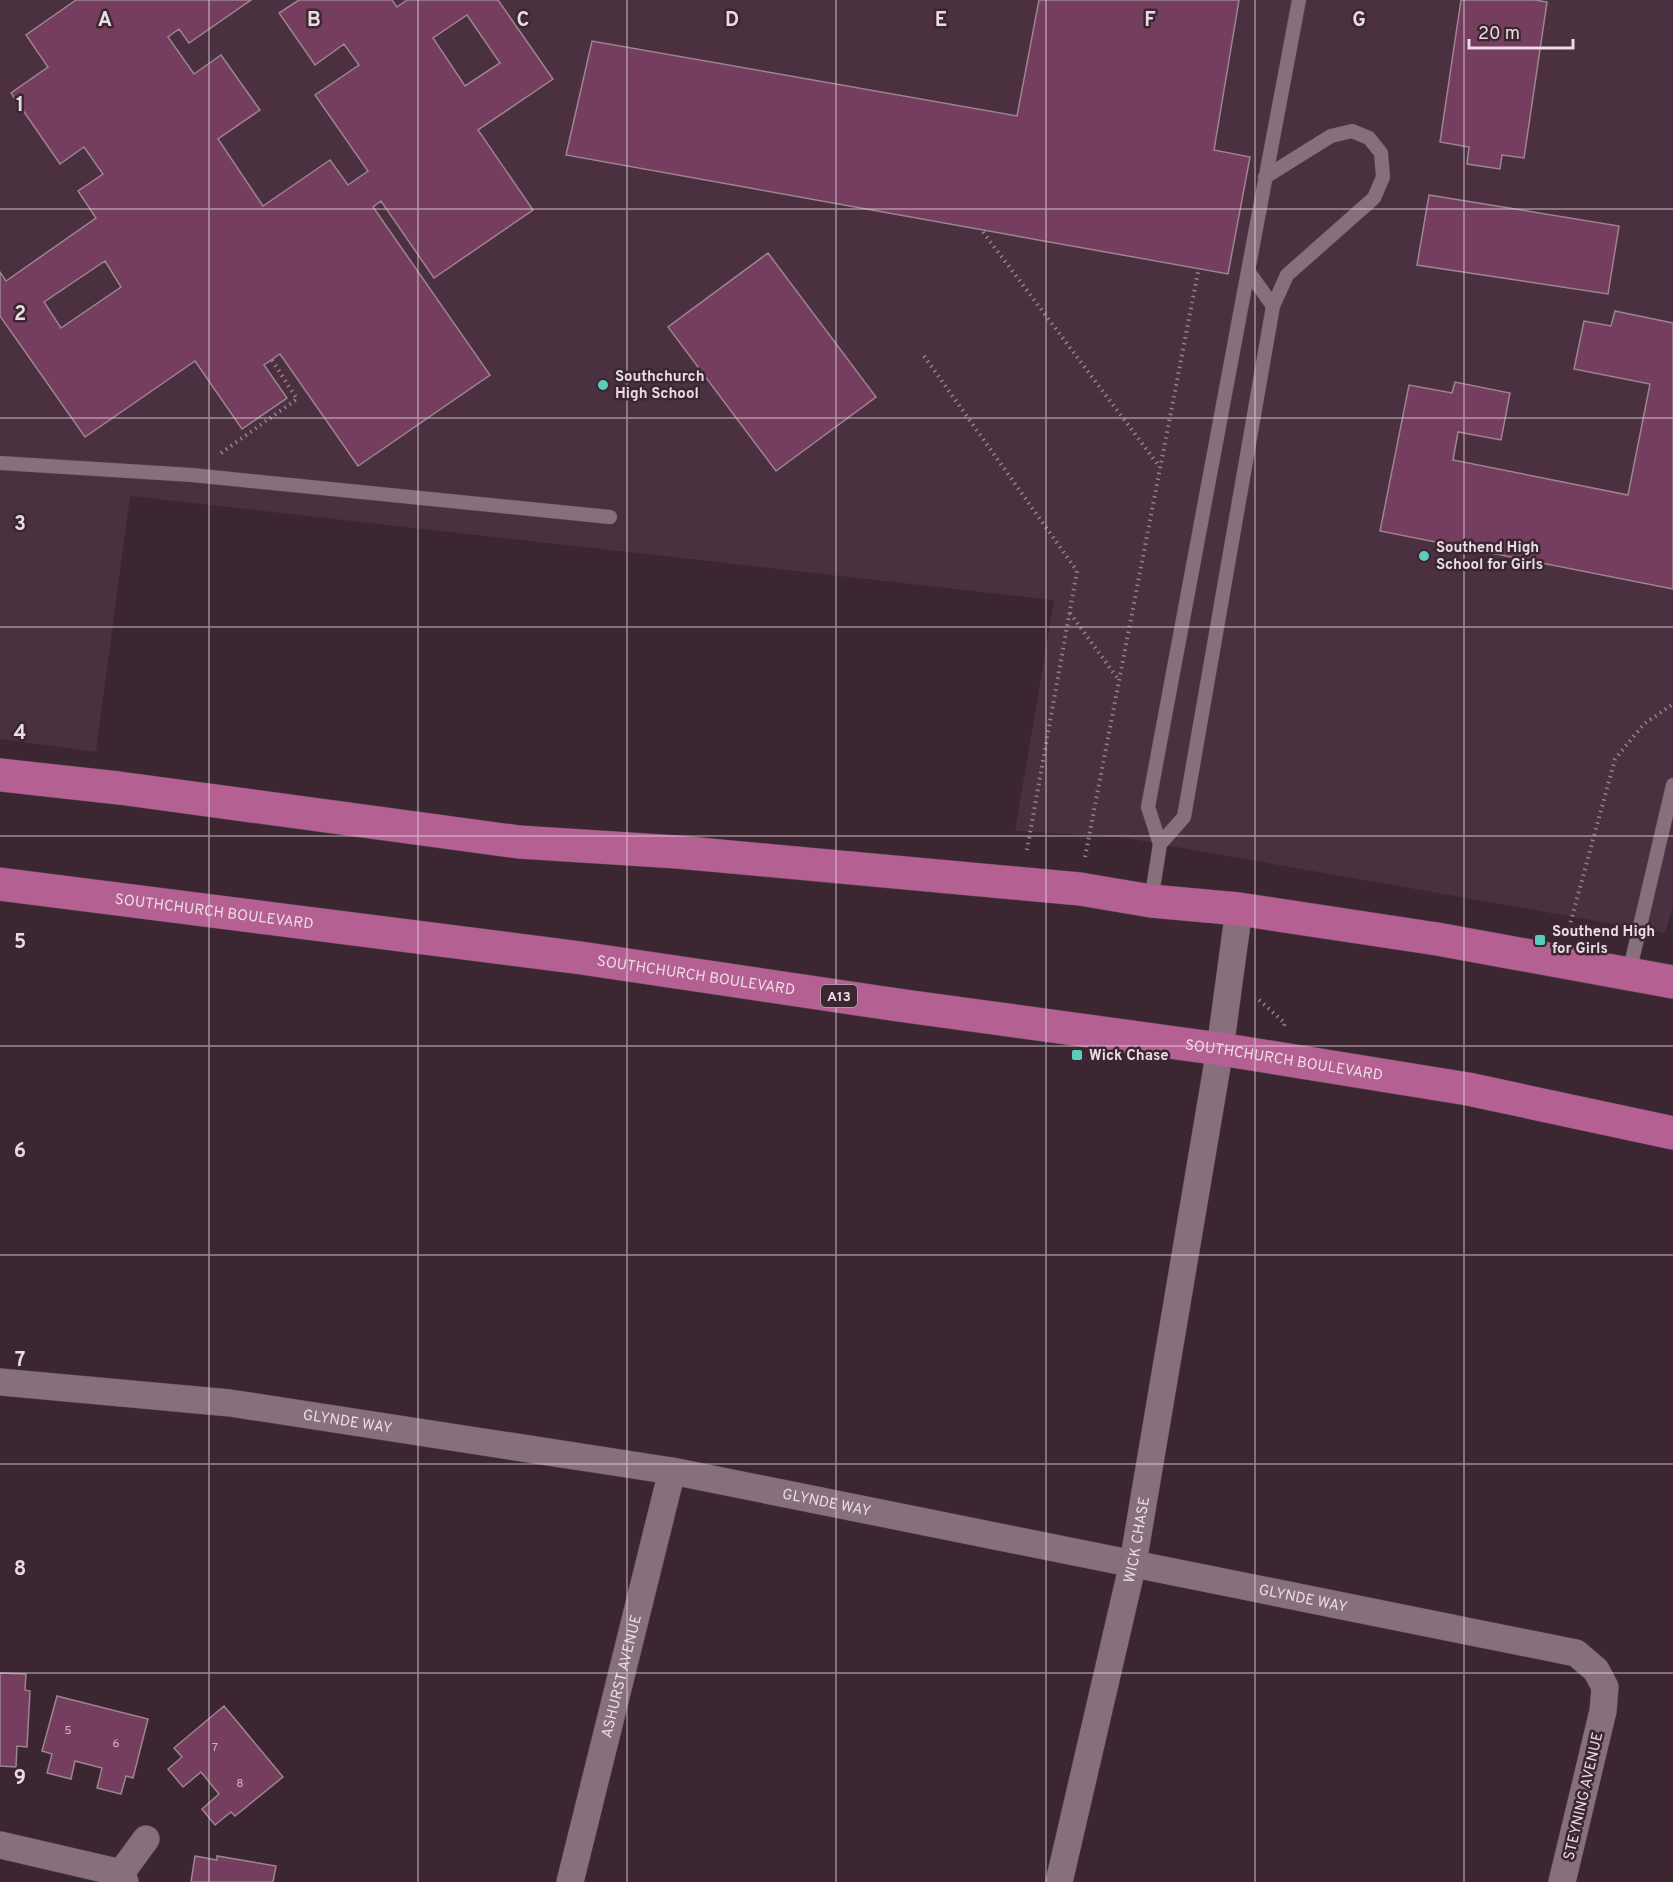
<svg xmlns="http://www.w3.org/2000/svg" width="1673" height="1882" font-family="Overpass,sans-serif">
<rect width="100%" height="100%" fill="#3b2631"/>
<!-- built -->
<path fill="#4b3140" d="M0,0h1673v906l-8,27 -545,-96 -105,-6 39,-231 -924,-104 -34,256 -96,-13z"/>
<!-- building -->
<path fill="#753e5e" stroke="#9d8491" stroke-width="1.5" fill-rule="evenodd" d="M76,0h175l-62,43 -10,-14 -11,8 26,37 27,-19 39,55 -42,29 45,67 67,-46 18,25 20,-14 -53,-76 44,-30 -15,-21 -29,21 -36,-52 20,-13h93l5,7 10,-7h91l55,79 -75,51 55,80 -99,68 -53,-77 -8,6 117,168 -132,91 -78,-112 -16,11 23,33 -45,31 -47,-68 -110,76 -85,-121v-44l6,9 90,-63 -18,-27 25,-17 -19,-27 -24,17 -49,-71 37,-26 -22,-32zM467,15l33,48 -35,23 -32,-48zM105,261l16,26 -60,41 -17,-26z
M1039,0h200l-25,150 36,7 -22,117 -662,-119 26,-114 425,75z
M1461,0h74l12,2 -23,156 -22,-3 -2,14 -33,-5 2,-17 -29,-5z
M1429,195l190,31 -11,68 -191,-29z
M768,253l108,144 -100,74 -108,-144z
M1615,311l58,12v266l-293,-58 29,-146 43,8 3,-11 55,11 -9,47 -43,-8 -5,28 175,35 22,-111 -76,-15 10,-48 27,5z
M0,1673l26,1 -1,16 5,1 -3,56 -10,-1 -1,21 -16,-1z
M57,1696l91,23 -15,59 -7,-2 -5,18 -24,-6 5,-20 -27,-7 -4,18 -24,-6 5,-19 -10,-3z
M224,1706l59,71 -48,39 -4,-4 -16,13 -13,-16 17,-15 -18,-22 -18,15 -15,-18 14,-12 -8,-9z
M195,1856l22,4v-4l59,10 -3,16h-82z"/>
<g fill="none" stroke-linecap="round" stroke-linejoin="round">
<!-- service casing -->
<g stroke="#55444e" stroke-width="15">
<path id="service" d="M1265,177l66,-41 21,-5 17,7 12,15 2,24 -9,21 -87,77 -14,31
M1248,271l51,-271
M0,463l192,12 418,42
M1151,901l9,-57 -12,-37 100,-536 25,35 -89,511 -24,27
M1629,973l44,-188"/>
</g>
<!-- minor casing -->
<g stroke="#55444e" stroke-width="28">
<g id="minor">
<path id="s1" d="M0,1382l230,21 442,68 904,182 20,17 9,17 -2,24 -41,171"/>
<path d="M0,1845l121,28"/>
<path d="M125,1882l-4,-9 25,-34"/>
<path id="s2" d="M570,1882l102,-411"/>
<path id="s3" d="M1059,1882l74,-319 87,-514 19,-140"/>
</g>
</g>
<!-- primary casing -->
<g stroke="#55444e" stroke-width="34">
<g id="primary">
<path d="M0,775l119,13 400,54 158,10 403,37 71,12 88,8 198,30 236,43"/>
<path id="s4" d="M0,884l581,74 324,48 315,43 248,40 205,44"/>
</g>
</g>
<!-- path -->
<path stroke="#93828b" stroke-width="4" stroke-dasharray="1.5 4.5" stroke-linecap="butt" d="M983,232l176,234
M924,356l153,215 -50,279
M221,453l76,-54 -25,-39
M1070,613l48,66
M1085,857l113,-585
M1569,928l46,-169 29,-35 29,-20
M1259,1000l26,23 -1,3"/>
<!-- service -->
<use href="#service" stroke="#876f7c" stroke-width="14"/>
<!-- minor -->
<use href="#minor" stroke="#876f7c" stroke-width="27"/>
<!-- primary -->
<use href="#primary" stroke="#b56093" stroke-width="33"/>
</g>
<!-- grid -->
<path fill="none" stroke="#eadce3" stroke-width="1.5" stroke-opacity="0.55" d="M209,0v1882M418,0v1882M627,0v1882M836,0v1882M1046,0v1882M1255,0v1882M1464,0v1882M0,209h1673M0,418h1673M0,627h1673M0,836h1673M0,1046h1673M0,1255h1673M0,1464h1673M0,1673h1673"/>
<!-- markers -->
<g fill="#5acebd" stroke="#3b2631" stroke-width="2">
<circle cx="603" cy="385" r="6"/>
<circle cx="1424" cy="556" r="6"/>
<rect x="1534" y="934" width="12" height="12" rx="3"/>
<rect x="1071" y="1049" width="12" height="12" rx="3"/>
</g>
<g text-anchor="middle" stroke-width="5" stroke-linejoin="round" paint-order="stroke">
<!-- number labels -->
<g font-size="12" fill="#cdb4c2">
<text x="68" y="1734">5</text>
<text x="116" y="1747">6</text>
<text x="215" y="1751">7</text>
<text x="240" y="1787">8</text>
</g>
<!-- shield labels -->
<rect fill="#3b2631" stroke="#b6a5ae" stroke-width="1.5" x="821" y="985" width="36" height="22" rx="4.5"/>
<g font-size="14" font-weight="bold" fill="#eadce3">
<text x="839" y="1001">A13</text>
</g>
<!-- poi labels -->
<g font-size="15" font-weight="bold" fill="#eadce3" stroke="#3b2631" text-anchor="start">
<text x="615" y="381">Southchurch<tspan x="615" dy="17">High School</tspan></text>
<text x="1436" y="552">Southend High<tspan x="1436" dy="17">School for Girls</tspan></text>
<text x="1552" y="936">Southend High<tspan x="1552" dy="17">for Girls</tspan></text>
<text x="1089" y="1060">Wick Chase</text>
</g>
<!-- street labels -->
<g font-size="15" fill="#eadce3" stroke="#3b2631">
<text dy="5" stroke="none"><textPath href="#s4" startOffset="216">SOUTHCHURCH BOULEVARD</textPath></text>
<text dy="5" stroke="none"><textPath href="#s4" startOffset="702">SOUTHCHURCH BOULEVARD</textPath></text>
<text dy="5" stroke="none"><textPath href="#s4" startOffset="1296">SOUTHCHURCH BOULEVARD</textPath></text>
<text dy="5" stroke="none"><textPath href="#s1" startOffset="350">GLYNDE WAY</textPath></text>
<text dy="5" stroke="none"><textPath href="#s1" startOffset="836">GLYNDE WAY</textPath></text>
<text dy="5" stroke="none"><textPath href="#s3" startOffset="351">WICK CHASE</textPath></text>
<text dy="5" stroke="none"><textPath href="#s1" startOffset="1322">GLYNDE WAY</textPath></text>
<text dy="5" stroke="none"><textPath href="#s2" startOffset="212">ASHURST AVENUE</textPath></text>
<text transform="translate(1583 1796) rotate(-77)" y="5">STEYNING AVENUE</text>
</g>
</g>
<g font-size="20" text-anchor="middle" font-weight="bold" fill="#eadce3" stroke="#3b2631" stroke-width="5" stroke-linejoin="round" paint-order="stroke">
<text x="105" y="26">A</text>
<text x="314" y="26">B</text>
<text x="523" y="26">C</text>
<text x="732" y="26">D</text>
<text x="941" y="26">E</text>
<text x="1150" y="26">F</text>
<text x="1359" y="26">G</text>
<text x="20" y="111">1</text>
<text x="20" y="320">2</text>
<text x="20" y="530">3</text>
<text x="20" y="739">4</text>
<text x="20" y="948">5</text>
<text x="20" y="1157">6</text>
<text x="20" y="1366">7</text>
<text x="20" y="1575">8</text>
<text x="20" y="1784">9</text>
</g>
<!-- scale -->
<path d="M1469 39v9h104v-9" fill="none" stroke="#eadce3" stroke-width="3"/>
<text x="1478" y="39" font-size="18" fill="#eadce3" stroke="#3b2631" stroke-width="4.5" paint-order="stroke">20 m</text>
</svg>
